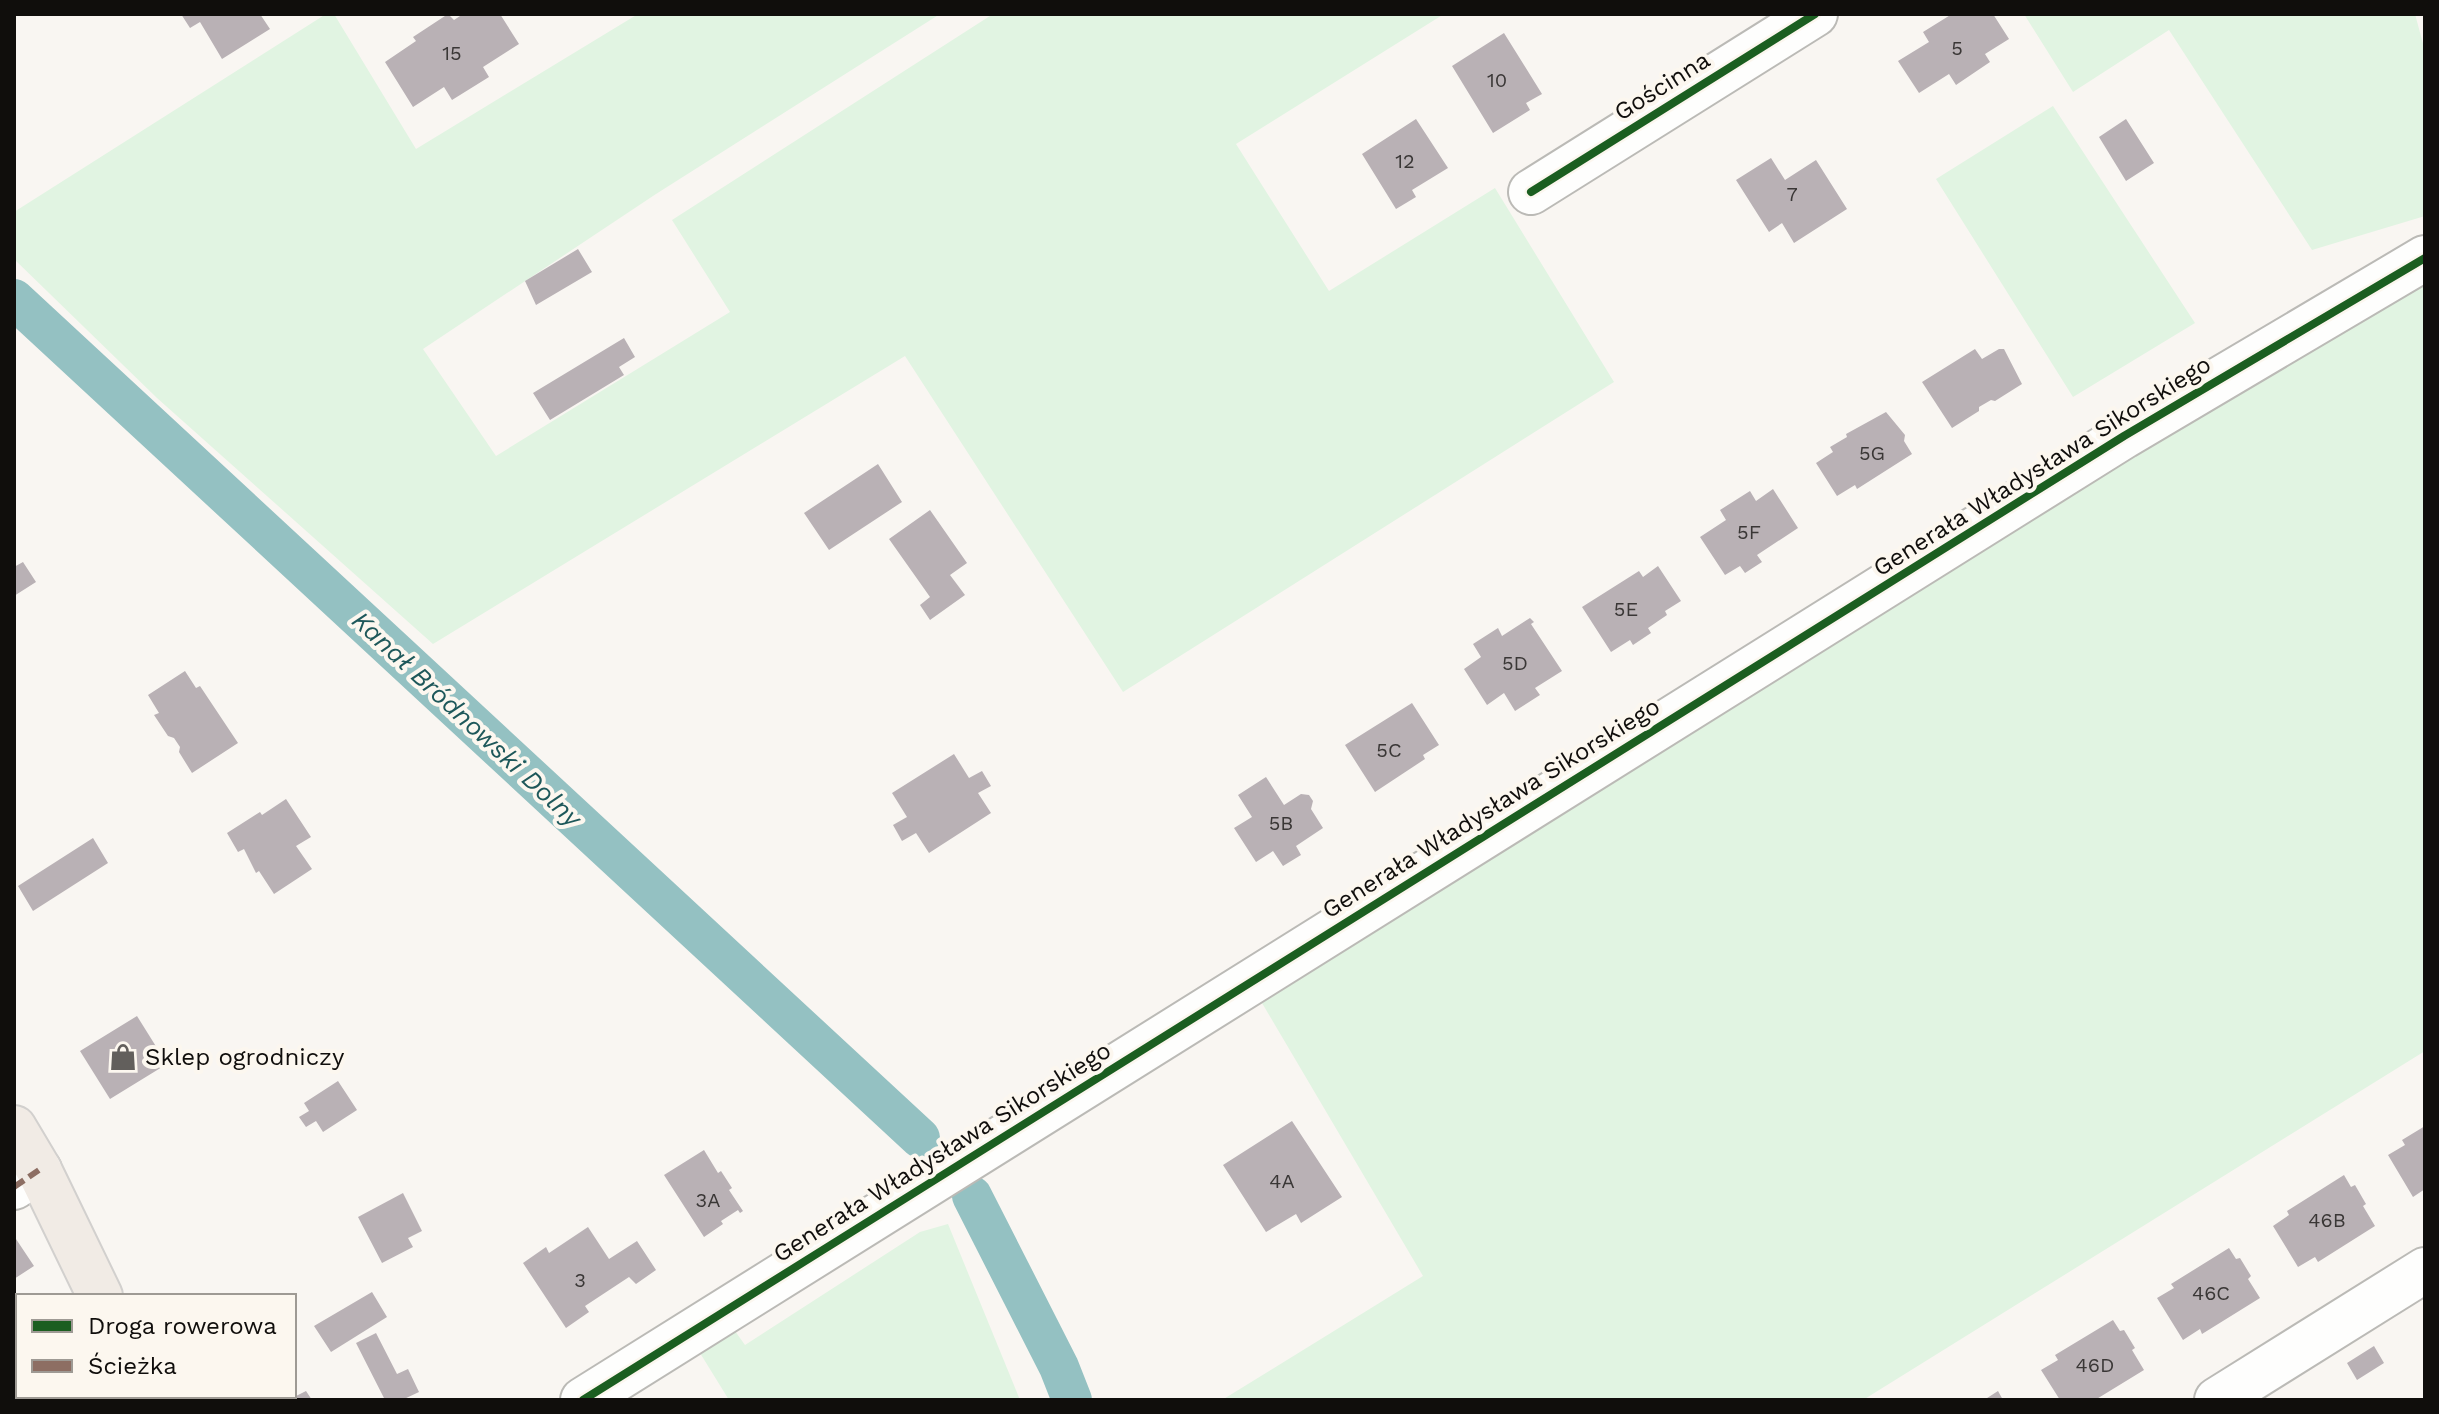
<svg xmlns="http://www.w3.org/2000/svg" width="2439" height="1414" font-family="'Work Sans',sans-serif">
<rect width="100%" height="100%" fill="#f9f6f2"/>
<!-- green -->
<path fill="#e1f4e2" d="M326,14h8l82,135 222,-135h302l-284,180 -233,155 73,107 234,-144 -58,-92 321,-206h451l-208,130 93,147 166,-103 119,194 -491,310 -218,-336 -472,288 -276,-246 -143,-139v-47z
M2024,14h391l10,37v165l-113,34 -143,-220 -96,62z
M2053,106l142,217 -122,74 -137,-218z
M2425,280v771l-562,349h-641l201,-124 -161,-273 844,-529z
M948,1224l72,176h-291l-29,-47 35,-22 10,14 175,-113z"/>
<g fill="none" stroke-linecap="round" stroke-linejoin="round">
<!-- canal -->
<path stroke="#94c1c2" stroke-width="40" d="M14,299l906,839
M972,1196l87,171 13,33"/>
</g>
<!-- building -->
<path fill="#b9b1b5" d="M181,14h79l10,15 -48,30 -22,-37 -10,6z
M448,14l6,6 9,-6h37l19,30 -36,23 6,10 -37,23 -8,-13 -31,20 -28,-45 31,-21 -3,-4z
M1952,14h41l16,25 -24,15 5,8 -34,23 -7,-11 -30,19 -21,-32 31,-19 -6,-10z
M1504,33l38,61 -16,9 4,7 -37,23 -41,-67z
M1416,119l32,49 -36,22 4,7 -20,12 -34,-55z
M2126,119l28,44 -28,18 -27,-44z
M1771,158l14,22 31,-20 31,49 -53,34 -12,-20 -13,9 -33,-52z
M578,249l14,23 -56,33 -11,-24z
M624,338l11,19 -16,10 5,8 -74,45 -17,-27z
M1975,349l7,10 17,-10h5l18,35 -27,17 -4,-1 -12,7v4l-27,17 -30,-46z
M1886,412l19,23 -1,6 8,13 -55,35 -2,-4 -18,11 -21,-33 17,-11 -3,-5 17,-10 -1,-3z
M878,464l24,38 -73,48 -25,-37z
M1773,489l25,39 -41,27 5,7 -17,11 -5,-7 -15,9 -25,-38 26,-17 -6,-10 30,-19 6,10z
M930,510l37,53 -17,12 15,20 -35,25 -10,-15 10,-8 -41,-58z
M23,562l13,20 -22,14v-29z
M1658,566l23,35 -16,10 2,4 -19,13 3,5 -18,12 -3,-5 -19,12 -29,-45 57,-36 4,6z
M1530,618l4,4 -3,2 31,47 -27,17 5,7 -25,16 -11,-18 -17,12 -23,-36 17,-12 -8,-13 25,-16 4,8z
M185,671l11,17 4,-2 38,57 -46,30 -13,-21 1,-5 -6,-9 -6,-2 -14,-21 5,-2 -11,-18z
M1412,703l27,42 -16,10 2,4 -50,33 -30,-47z
M954,754l15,24 13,-7 9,15 -13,7 13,20 -62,40 -13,-20 -14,8 -9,-16 14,-8 -15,-24z
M1266,777l18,28 17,-11 8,1 4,6 -2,8 12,19 -27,18 5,9 -18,11 -10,-15 -17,11 -22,-34 18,-11 -14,-22z
M286,799l25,38 -15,9 16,23 -38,25 -15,-23 -3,2 -12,-24 -6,3 -11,-19 33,-21 2,3z
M93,838l15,25 -75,48 -15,-25z
M137,1016l30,48 -57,35 -30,-48z
M338,1081l19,29 -34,22 -7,-11 -10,6 -7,-10 10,-6 -5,-8z
M1292,1121l50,76 -41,26 -5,-9 -30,18 -43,-67z
M2425,1126v63l-12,8 -25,-42 17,-10 -3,-5z
M704,1150l14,23 3,-2 11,17 -3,2 14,21 -3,2 -2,-3 -17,11 2,3 -19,13 -40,-62z
M2344,1175l7,12 4,-2 11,19 -3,2 12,20 -57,36 -3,-5 -17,10 -25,-41 16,-11 -2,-4z
M403,1193l19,38 -14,7 5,9 -31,16 -24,-46z
M588,1227l21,32 28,-18 19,29 -20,14 -7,-7 -44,29 4,6 -23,16 -43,-65 23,-16 3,6z
M14,1236l20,30 -20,13z
M2229,1248l7,11 4,-1 11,18 -3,3 12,19 -58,36 -2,-5 -17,11 -26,-42 17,-10 -3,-4z
M372,1292l15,25 -56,35 -17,-26z
M14,1317l4,6v34l-4,3z
M2113,1320l7,11 4,-1 11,18 -3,2 12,20 -49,30h-35l-19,-30 17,-10 -3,-5z
M376,1333l21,41 11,-5 11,23 -17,8h-17l-29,-57z
M2374,1346l10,17 -27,17 -10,-17z
M306,1391l6,9h-48l6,-4 24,1z
M1998,1391l5,9h-19z"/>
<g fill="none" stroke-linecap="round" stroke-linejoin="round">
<!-- minor casing -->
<g stroke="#bbbab6" stroke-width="48">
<path id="minor" d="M1531,192l284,-178
M14,1187l25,-17
M583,1400l1541,-964 301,-178
M2217,1400l208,-130"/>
</g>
<!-- major casing -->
<g stroke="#d2d0ce" stroke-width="48">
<path id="major" d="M14,1128l25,42 61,126
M148,1396l1,4"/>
</g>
<!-- minor -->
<use href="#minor" stroke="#fefefd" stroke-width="44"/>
<!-- major -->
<use href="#major" stroke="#f1ebe5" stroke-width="44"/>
<!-- quiet -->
<path stroke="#8d6e63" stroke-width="6" stroke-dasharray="12 6" stroke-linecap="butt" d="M14,1187l25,-17"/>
<!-- cycleway casing -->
<g stroke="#fcf7ef" stroke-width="13">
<path id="cycleway" d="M1531,192l284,-178
M583,1400l1541,-964 301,-178"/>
</g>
<!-- cycleway -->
<use href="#cycleway" stroke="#1b5e20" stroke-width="8"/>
</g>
<!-- icons -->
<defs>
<g id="shop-bare" transform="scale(2.16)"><path d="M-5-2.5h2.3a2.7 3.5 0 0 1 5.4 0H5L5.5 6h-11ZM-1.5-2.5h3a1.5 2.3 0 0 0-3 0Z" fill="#625f5c" stroke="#fcf7ef" stroke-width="2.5" paint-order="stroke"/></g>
</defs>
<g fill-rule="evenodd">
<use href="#shop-bare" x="123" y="1057"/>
</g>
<g text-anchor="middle" stroke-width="8" stroke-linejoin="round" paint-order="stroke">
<!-- number labels -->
<g font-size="20" fill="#3a3736">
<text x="1957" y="55">5</text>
<text x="452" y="60">15</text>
<text x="1497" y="87">10</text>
<text x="1405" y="168">12</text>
<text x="1792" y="201">7</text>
<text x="1872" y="460">5G</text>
<text x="1749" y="539">5F</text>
<text x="1626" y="616">5E</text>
<text x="1515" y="670">5D</text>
<text x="1389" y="757">5C</text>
<text x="1281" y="830">5B</text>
<text x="1282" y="1188">4A</text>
<text x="708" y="1207">3A</text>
<text x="2327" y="1227">46B</text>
<text x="580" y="1287">3</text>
<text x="2211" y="1300">46C</text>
<text x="2095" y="1372">46D</text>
</g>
<!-- street labels -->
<g font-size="24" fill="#100e0c" stroke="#fcf7ef">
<text transform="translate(1662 86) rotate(-32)" y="8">Gościnna</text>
<text transform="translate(2042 466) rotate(-32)" y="8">Generała Władysława Sikorskiego</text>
<text transform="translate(1491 808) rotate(-32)" y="8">Generała Władysława Sikorskiego</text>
<text transform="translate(942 1152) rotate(-32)" y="8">Generała Władysława Sikorskiego</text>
</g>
<!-- poi labels -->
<g font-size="24" fill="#100e0c" stroke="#fcf7ef" text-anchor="start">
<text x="145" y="1065">Sklep ogrodniczy</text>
</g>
<!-- water labels -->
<g font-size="26" font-style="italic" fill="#1e585a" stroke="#fcf7ef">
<text transform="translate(467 719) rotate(43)" y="9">Kanał Bródnowski Dolny</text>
</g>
</g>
<!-- border -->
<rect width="2439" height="1414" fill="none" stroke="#100e0c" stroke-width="32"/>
<!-- legend -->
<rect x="16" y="1294" width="280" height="104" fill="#fcf7ef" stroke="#9e9a94" stroke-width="2"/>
<rect x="32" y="1320" width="40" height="12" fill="#1b5e20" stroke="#9e9a94" stroke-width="2"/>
<text x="88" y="1334" font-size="24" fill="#100e0c">Droga rowerowa</text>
<rect x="32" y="1360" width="40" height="12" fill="#8d6e63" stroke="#9e9a94" stroke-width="2"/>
<text x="88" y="1374" font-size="24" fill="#100e0c">Ścieżka</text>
</svg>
